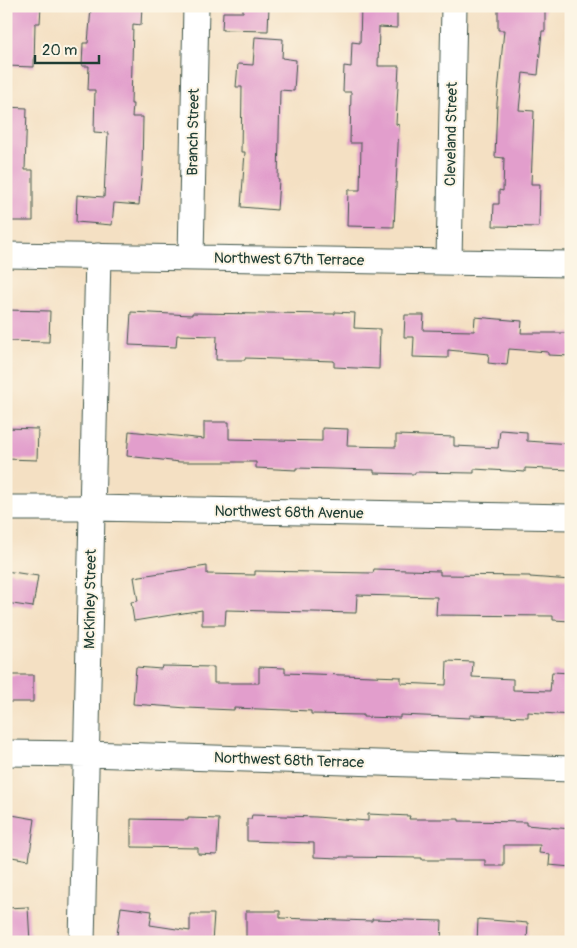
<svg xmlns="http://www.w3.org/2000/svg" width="577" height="948" font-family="Pangolin,sans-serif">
<rect width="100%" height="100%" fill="#fcf5e5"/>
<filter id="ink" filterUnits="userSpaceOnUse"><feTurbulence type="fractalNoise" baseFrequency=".02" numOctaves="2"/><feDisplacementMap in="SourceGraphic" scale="10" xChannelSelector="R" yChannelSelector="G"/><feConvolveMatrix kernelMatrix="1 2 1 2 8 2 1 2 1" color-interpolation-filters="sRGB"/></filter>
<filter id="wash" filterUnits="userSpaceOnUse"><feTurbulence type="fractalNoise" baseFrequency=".0096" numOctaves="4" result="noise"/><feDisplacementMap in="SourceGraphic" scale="20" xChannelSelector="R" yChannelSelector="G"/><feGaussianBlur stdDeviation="1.12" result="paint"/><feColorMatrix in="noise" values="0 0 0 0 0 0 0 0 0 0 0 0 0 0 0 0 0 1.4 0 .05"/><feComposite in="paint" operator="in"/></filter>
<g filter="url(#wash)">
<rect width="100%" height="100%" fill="#f4e0c3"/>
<g id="blocks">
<!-- building -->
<path fill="#e29ecc" d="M6,6h35l-1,17h-5l-1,44 -28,-1z
M112,6h30l-1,19 -8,-1 -2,80h2l-1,13h11l-1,54 -3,34 -25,-2 -2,22 -36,-3 1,-27 27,2 1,-22h1l2,-42 -14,-1 1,-42h-7l1,-24h-7l1,-23h5l3,-35 21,2z
M243,6h26l-1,25 -46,-1 1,-18h20z
M361,6h36v22l-18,-1 -1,39h21l-3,58 3,1 -5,102 -47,-1 1,-36h12l1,-47h-11l1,-51h-8l1,-26 7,1 1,-25 8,1z
M498,6h47v25h-3l-4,44 -15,-2 -4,37 15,1 -3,73h9l-1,43 -46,-1 1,-22h5v-14l4,1 1,-33 -9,-1 2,-54 7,-73h-6z
M255,37l28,2 -1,19 14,2 -2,31 -14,-1 -2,90h1l-2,30 -36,-3 4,-55h-4l1,-65h-6l2,-23 15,1z
M6,107l21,1 -2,62h8v51h-27z
M6,310l44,1 -1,31 -43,-1z
M131,312l61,3v-2l74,1v-1l69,1v-2l20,1 -1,15 26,1 -1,40 -45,-2v-6l-89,-3v2h-29l1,-24 -40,-1 -1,12 -47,-2z
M405,315h19l-1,15 51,1 1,-14 47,4 -1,12h50v23l-23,-1v-3l-39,-3 -2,16 -19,-2 1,-9 -41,-4v8l-35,-1 1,-20h-10z
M204,422h25v17l93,2v-13l26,1 -1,17 49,1v-12l58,2v9l44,2 2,-18 27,2v9l44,3v26l-46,-2v4l-51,-3v4l-59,-1v2l-41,-1v-3l-78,-2v2l-40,-2v-6h-76l-53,-6 2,-25 75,8z
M6,428l32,1 -1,31 -31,-1z
M207,566v8l48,1v-4l118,2 1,-4 66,2v4l90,1v1l41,3v41l-18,-1v-4l-117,-1 1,-18 -80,-2 -1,18 -130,-3 -1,15h-23v-15l-68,11 -3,-19 7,-1 -4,-24z
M6,571l32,5 -5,31 -27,-4z
M447,661l26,1 -1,15 41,2v11l37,1 2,-19 19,1v42l-43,-3v5l-58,-2v3l-70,-3v3l-37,-1v-2l-52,-1v-3l-77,-3v2l-47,-2 -54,-4 3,-37 25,2 1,-3 52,1v16h45v-16l26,1v5l116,4v6l45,2z
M6,675h27v27h-27z
M6,814l29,5 -6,41 -23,-4z
M368,814l42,2 -1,3h50v2l67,1v3l45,4v38l-22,-2 1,-11 -11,-1 1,-8h-36v21h-19v-6h-63v-2l-82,-1v1l-26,-1v-14l-67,-2v-22h4l1,-4 64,2 52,4z
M188,818l31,1 -2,36 -19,-1v-6l-67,-1v-28l57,1z
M28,907l2,35h-24v-34z
M121,907l31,4 -2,14 40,6v-17h24l-2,28h-96z
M246,911h34v7l92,3v-2l70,2 -1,21h-195z
M478,919l50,4 -1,19h-50z"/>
</g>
</g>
<g filter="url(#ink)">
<use href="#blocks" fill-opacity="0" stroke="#3f5549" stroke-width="1"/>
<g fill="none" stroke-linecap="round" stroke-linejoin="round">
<!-- street casing -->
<g stroke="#3f5549" stroke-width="27">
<path id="street" d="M6,255l565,9
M191,257l5,-251
M449,261l5,-255
M6,508h86l479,9
M6,753l80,1 485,15
M82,942l16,-686"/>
</g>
<!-- street -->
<use href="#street" stroke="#fff" stroke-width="25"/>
</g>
</g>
<g text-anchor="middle" stroke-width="4" stroke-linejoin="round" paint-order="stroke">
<!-- street labels -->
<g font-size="15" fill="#1f3d34" stroke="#fcf5e5">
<text transform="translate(193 132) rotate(-89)" y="5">Branch Street</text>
<text transform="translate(451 134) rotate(-89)" y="5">Cleveland Street</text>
<text transform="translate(289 259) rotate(1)" y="5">Northwest 67th Terrace</text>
<text transform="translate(289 512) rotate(1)" y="5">Northwest 68th Avenue</text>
<text transform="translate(90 599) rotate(-89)" y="5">McKinley Street</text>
<text transform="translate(289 760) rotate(2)" y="5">Northwest 68th Terrace</text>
</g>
</g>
<!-- margin -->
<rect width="577" height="948" fill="none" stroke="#fcf5e5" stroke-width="25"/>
<!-- scale -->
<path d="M35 55v8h64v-8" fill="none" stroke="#1f3d34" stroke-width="2.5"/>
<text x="42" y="55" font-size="15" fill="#1f3d34" stroke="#fcf5e5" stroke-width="4" paint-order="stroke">20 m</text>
</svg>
